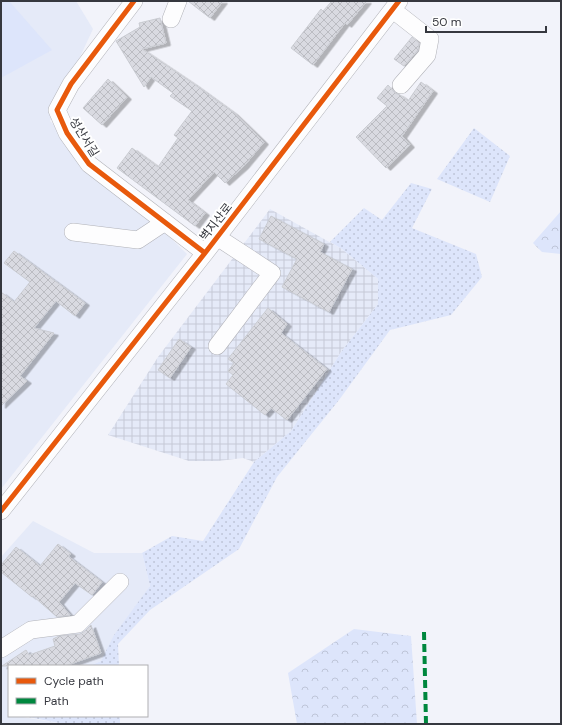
<svg xmlns="http://www.w3.org/2000/svg" width="562" height="725" font-family="'DM Sans','Noto Sans KR',sans-serif">
<defs>
<pattern id="industrial-grid" width="8" height="8" patternUnits="userSpaceOnUse"><rect width="8" height="8" fill="#e5eaf8"/><path d="M0 4h8M4 0v8" fill="none" stroke="#c5c9d6"/></pattern>
<pattern id="grass-dots" width="8" height="8" patternUnits="userSpaceOnUse"><rect width="8" height="8" fill="#dde5fb"/><path d="M2 2h.1M6 6h.1" fill="none" stroke="#bec5d8" stroke-width="1.8" stroke-linecap="round"/></pattern>
<pattern id="forest-crowns" width="20" height="18" patternUnits="userSpaceOnUse"><rect width="20" height="18" fill="#dde5fb"/><path d="M2 6a3 3 0 1 1 6 0M12 15a3 3 0 1 1 6 0" fill="none" stroke="#bec5d8"/></pattern>
<pattern id="building-cross-hatch" width="8" height="8" patternUnits="userSpaceOnUse"><rect width="8" height="8" fill="#d9dae1"/><path d="M0 0l8 8M0 8l8-8" fill="none" stroke="#bbbcc2"/></pattern>
<filter id="shadow"><feDropShadow dx="4.5" dy="2.5" stdDeviation="0" flood-color="#0004"/></filter>
</defs>
<rect width="100%" height="100%" fill="#f2f3fa"/>
<!-- built -->
<path fill="#e5eaf8" d="M1,1h75l17,28 -43,92 137,133 -186,235z
M33,521l61,32h48l8,33 -49,75 -12,5h-80v46l-2,2 2,1v1h8l46,8h-62v-167z"/>
<!-- industrial -->
<path fill="url(#industrial-grid)" d="M270,209l72,40 36,30v25l-37,48 -50,79 -37,31 -11,-4 -25,3h-29l-81,-26 50,-78z"/>
<!-- grass -->
<path fill="url(#grass-dots)" d="M474,128l36,28 -20,46 -53,-23z
M411,183l21,6 -20,39 64,26 6,23 -31,38 -61,15 -51,70 -62,77 -38,72 -89,61 -32,34 1,22h-30l12,-5 13,-26 36,-49 -8,-33 30,-17 31,5 51,-79 37,-31 50,-79 37,-48v-25l-36,-30 -12,-7 34,-34 18,12z
M23,716h97v8h-56z"/>
<!-- forest -->
<path fill="url(#forest-crowns)" d="M561,211v43l-19,-2 -9,-9z
M354,629l57,7 6,88h-120l-9,-51z"/>
<!-- garden -->
<path fill="#dde5fb" d="M1,1h8l43,49 -51,28z"/>
<!-- building -->
<path fill="url(#building-cross-hatch)" stroke="#caccd2" filter="url(#shadow)" d="M188,1h35l-13,17z
M332,1h35l-20,24 -2,-2 -32,42 -22,-17 30,-39 2,2z
M160,18l6,25 -24,6 52,35 40,29 30,29 -20,24 -19,17 -11,-11 -26,28 17,13 -10,13 -78,-58 15,-20 26,19 20,-29 -4,-3 18,-24 -22,-15 3,-3 -22,-16 -7,10 -28,-46 24,-14 -1,-4z
M412,37l7,6 -1,7 -14,16 -10,-7z
M108,79l19,18 -25,28 -19,-17z
M421,82l12,9 -31,45 8,9 -24,23 -30,-31 31,-31 -10,-8 11,-13 7,8 5,2 8,6z
M271,216l53,28 -4,8 32,17 -23,43 -47,-25 15,-28 -38,-20z
M14,251l71,52 -10,13 -19,-15 -22,27 20,5 -34,43 7,5 -26,25v-114l13,10 16,-20 -26,-19z
M268,308l19,16 -6,9 46,36 -40,51 -16,-12 -6,7 -39,-31 7,-9 -5,-4 6,-8 -6,-4z
M179,339l12,8 -21,31 -12,-8z
M58,544l13,10 -3,2 34,26 -10,13 -17,-12 -16,19 11,13 -13,2 -24,-21 -1,1 -31,-25v-7l15,-18 24,19z
M91,625l10,28 -36,13h-63l24,-16 3,5 26,-9 -2,-7 6,-3 21,-2 5,-3z"/>
<g fill="none" stroke-linecap="round" stroke-linejoin="round">
<!-- minor casing -->
<g stroke="#b1b2b8" stroke-width="18">
<path id="minor" d="M134,1l-63,83 -14,26 10,23 22,31 116,89
M393,10l37,29 -3,16 -26,30
M171,19l7,-18
M73,232l65,8 27,-18
M217,237l55,36 -55,73
M1,511l204,-258 194,-252
M1,649l30,-19 47,-6 42,-42"/>
</g>
<!-- minor -->
<use href="#minor" stroke="#fdfdfe" stroke-width="17"/>
<!-- quiet -->
<path stroke="#00873e" stroke-width="4" stroke-dasharray="8 4" stroke-linecap="butt" d="M424,632l2,92"/>
<!-- cycleway casing -->
<g stroke="#fff" stroke-width="8">
<path id="cycleway" d="M134,1l-63,83 -14,26 10,23 22,31 116,89
M1,511l204,-258 194,-252"/>
</g>
<!-- cycleway -->
<use href="#cycleway" stroke="#e8590c" stroke-width="5"/>
</g>
<g text-anchor="middle" stroke-width="4" stroke-linejoin="round" paint-order="stroke">
<!-- street labels -->
<g font-size="12" fill="#36383f" stroke="#fff">
<text transform="translate(84 137) rotate(58)" y="4">성산서길</text>
<text transform="translate(216 222) rotate(-52)" y="4">벽지산로</text>
</g>
</g>
<!-- border -->
<rect width="562" height="725" fill="none" stroke="#36383f" stroke-width="4"/>
<!-- legend -->
<rect x="8" y="665" width="140" height="52" fill="#ffffff" stroke="#afafb2"/>
<rect x="16" y="678" width="20" height="6" fill="#e8590c" stroke="#afafb2"/>
<text x="44" y="685" font-size="12" fill="#36383f">Cycle path</text>
<rect x="16" y="698" width="20" height="6" fill="#00873e" stroke="#afafb2"/>
<text x="44" y="705" font-size="12" fill="#36383f">Path</text>
<!-- scale -->
<path d="M426 26v6h120v-6" fill="none" stroke="#36383f" stroke-width="2"/>
<text x="432" y="26" font-size="12" fill="#36383f" stroke="#ffffff" stroke-width="3" paint-order="stroke">50 m</text>
</svg>
